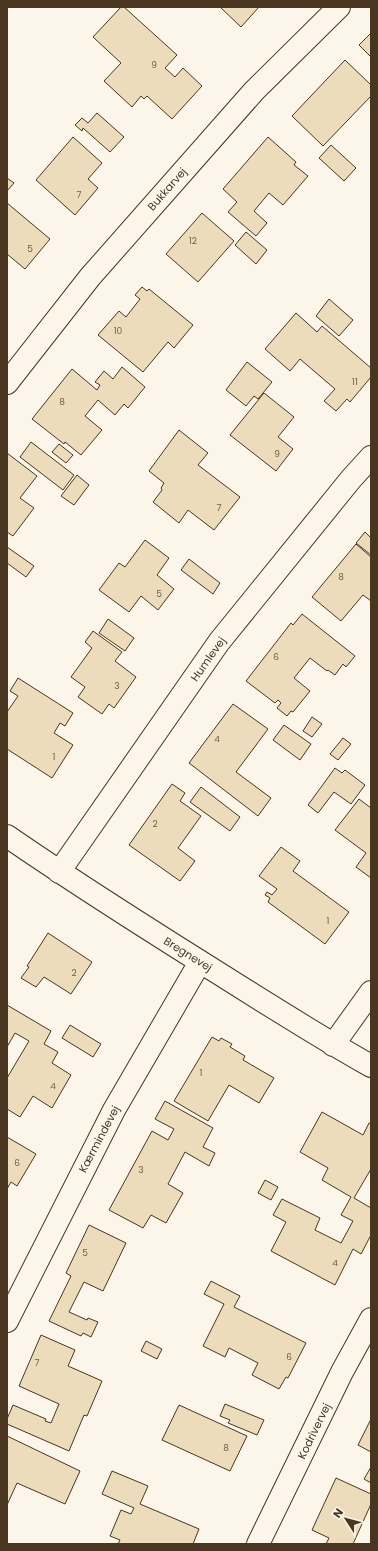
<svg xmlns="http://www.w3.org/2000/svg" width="378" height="1551" font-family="Poppins,sans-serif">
<rect width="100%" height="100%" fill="#fbf6e9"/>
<!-- building -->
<path fill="#ecdcbc" stroke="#4a3520" d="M121,7h3l53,48 -12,13 10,9 8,-9 19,18 -30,33 -25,-23 -3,3 -3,-3 -9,11 -28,-26 17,-18 -28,-26z
M220,7h39l-18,20z
M371,33v24l-12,-12z
M345,60l26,25v11l-48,50 -31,-30z
M97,113l27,24 -14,15 -27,-24 -1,3 -7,-6 7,-7 6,5z
M73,137l29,26 -14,16 10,9 -23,27 -39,-35z
M268,137l28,25 -2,3 14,11 -25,29 -14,-12 -15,18 13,12 -11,13 -28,-24 9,-10 -14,-13z
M331,145l25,23 -12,13 -25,-23z
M7,178l7,5 -7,8z
M7,203l43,36 -25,30 -18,-15z
M202,213l32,28 -36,41 -32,-28z
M246,232l21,18 -11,14 -21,-19z
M142,287l5,4 2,-2 44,36 -19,23 -6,-6 -25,30 -45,-37 21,-24 7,6 14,-18 -5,-4z
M329,299l24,21 -14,16 -23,-20z
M296,313l21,19 5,-6 49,42v9l-21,25 -3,-3 -11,12 -12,-10 11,-12 -35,-30 -10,12 -25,-22z
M247,362l25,20 -14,17 -4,-3 -8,10 -20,-16z
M122,367l23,20 -17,21 -4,-4 -9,11 -17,-15 -13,16 17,14 -21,25 -16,-13 -1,2 -32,-25 40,-50 25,21 3,-5 -5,-3 9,-11 9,8z
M264,393l30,24 -16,20 15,12 -17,22 -46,-36z
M179,430l29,23 -10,12 42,32 -26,33 -26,-20 -9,13 -26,-21 9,-12 -1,-2 3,-5 -15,-12z
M31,442l43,33 -11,15 -43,-33z
M59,444l14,11 -7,8 -14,-11z
M7,453l30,23 -17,22 14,10 -21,28 -6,-4z
M77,475l12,10 -15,20 -13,-9z
M365,532l6,6v17l-15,-12z
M145,540l24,18 -12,17 17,14 -16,21 -17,-14 -12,16 -30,-22 20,-27 6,4z
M356,544l15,13v44l-8,-6 -22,26 -29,-24z
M7,547l27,19 -8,11 -19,-14z
M189,559l31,24 -7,11 -32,-24z
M302,614l53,42 -9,11 -3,-3 -8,11 -7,-5 -1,1 -17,-13 -16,20 16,13 -17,21 -2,-1 -4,5 -10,-8 4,-5 -3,-3 -3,3 -29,-22 45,-58 2,2z
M108,619l26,19 -9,13 -26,-18z
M93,631l29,21 -7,9 21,16 -22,31 -5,-4 -7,10 -24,-17 7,-10 -14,-10 21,-29 -7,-6z
M18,678l55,35 -8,13 -5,-3 -6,10 19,12 -21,33 -45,-29v-37l11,-16 -8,-5z
M233,704l35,25 -32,43 35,26 -13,18 -69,-53z
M312,717l10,7 -10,13 -9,-6z
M284,725l27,19 -11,16 -27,-20z
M343,738l8,6 -13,16 -8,-6z
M335,768l7,5 3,-3 20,15 -14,19 -17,-12 -16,21 -10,-8z
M172,784l13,9 -5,8 21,15 -23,32 17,13 -15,20 -51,-36z
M201,787l39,30 -10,14 -40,-29z
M359,799l12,9v70l-15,-11 10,-14 -31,-23z
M281,847l19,14 -7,10 56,41 -24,32 -57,-42 2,-4 -5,-3 2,-3 5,3 5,-6 -18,-13z
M48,933l44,29 -21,32 -27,-17 -8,10 -15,-9 8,-11 -2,-1z
M7,1005l44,26 -7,13 14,8 -6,11 19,12 -19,33 -19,-12 -13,21 -13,-8v-31l22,-37 -14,-8 -8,14z
M70,1025l31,19 -8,13 -31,-19z
M212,1037l7,4 2,-3 11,6 -2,3 15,9 -2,4 31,18 -15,25 -30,-18 -21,36 -34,-20z
M165,1101l48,27 -10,19 12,6 -6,13 -24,-14 -17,32 15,9 -17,30 -15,-8 -8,13 -34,-18 43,-79 16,9 6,-11 -19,-10z
M322,1112l41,23 6,-12 2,1v45l-17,29 17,10v27l-10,19 -8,-5 -18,36 -64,-34 15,-29 -13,-7 9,-16 38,19 -5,12 26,13 12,-22 -12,-6 10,-18 -29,-17 6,-12 -28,-16z
M7,1137l29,17 -19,32 -6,-4 -4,7z
M265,1180l13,7 -7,13 -13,-7z
M89,1225l37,18 -23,48 -19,-9 -15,30 18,8 1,-2 10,4 -7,15 -8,-4 -2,3 -32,-15 22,-45 -5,-3z
M211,1281l29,15 -6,11 72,36 -18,35 -2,-1 -7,12 -27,-14 6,-12 -29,-15 -4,9 -22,-11 21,-42 -20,-10z
M41,1335l34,15 -7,16 34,15 -15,35 -3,-1 -15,36 -62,-27v-5l6,-14 33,14 -1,2 6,2 8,-19 -40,-18z
M146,1341l16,8 -5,10 -16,-8z
M225,1404l39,16 -7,15 -29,-12 2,-3 -10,-4z
M179,1405l68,31 -17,35 -68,-31z
M371,1419v33l-13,-7z
M7,1436l73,35 -15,33 -48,-21 -10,22z
M371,1467v16l-7,-4z
M112,1471l36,15 -8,18 59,25 -6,15h-75l2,-4 -10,-4 11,-26 10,4 3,-6 -32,-14z
M336,1478l35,16v10l-18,40h-27l3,-6 -17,-8z"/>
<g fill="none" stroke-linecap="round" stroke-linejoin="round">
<!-- minor casing -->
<g stroke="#4a3520" stroke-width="24">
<path id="minor" d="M7,383l83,-106 164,-186 85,-84
M7,836c71,49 144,95 216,140 49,31 98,62 148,90
M59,872l160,-230 132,-163 20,-22
M333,1045l38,-53
M7,1321l107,-211 86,-148
M258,1544l84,-172 29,-53"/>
</g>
<!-- minor -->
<use href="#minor" stroke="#fbf6e9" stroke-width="22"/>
</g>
<g text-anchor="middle" stroke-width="3" stroke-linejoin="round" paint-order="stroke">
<!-- number labels -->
<g font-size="9" fill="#725f47">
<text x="154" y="68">9</text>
<text x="79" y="198">7</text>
<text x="193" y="244">12</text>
<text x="30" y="252">5</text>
<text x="118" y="334">10</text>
<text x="355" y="385">11</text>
<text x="62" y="405">8</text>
<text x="277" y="457">9</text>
<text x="219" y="511">7</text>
<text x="341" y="580">8</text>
<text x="159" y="597">5</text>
<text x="276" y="660">6</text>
<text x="117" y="689">3</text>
<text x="217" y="742">4</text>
<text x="54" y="760">1</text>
<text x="155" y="827">2</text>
<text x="328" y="924">1</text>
<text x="74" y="976">2</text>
<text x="201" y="1076">1</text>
<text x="53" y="1089">4</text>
<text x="17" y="1166">6</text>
<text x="141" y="1173">3</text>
<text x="85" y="1256">5</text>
<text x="335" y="1266">4</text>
<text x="289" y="1360">6</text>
<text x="37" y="1366">7</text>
<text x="226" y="1451">8</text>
</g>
<!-- street labels -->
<g font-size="11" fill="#4a3520" stroke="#fbf6e9">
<text transform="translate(167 189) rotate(-49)" y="4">Bukkarvej</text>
<text transform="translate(208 659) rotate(-55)" y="4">Humlevej</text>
<text transform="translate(188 954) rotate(32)" y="4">Bregnevej</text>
<text transform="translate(99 1139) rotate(-62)" y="4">Kærmindevej</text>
<text transform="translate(314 1431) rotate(-64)" y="4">Kodrivervej</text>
</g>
</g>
<!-- border -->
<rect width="378" height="1551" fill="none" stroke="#4a3520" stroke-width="16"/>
<!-- north arrow -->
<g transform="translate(346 1519) rotate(306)" stroke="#fbf6e9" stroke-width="3" paint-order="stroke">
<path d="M0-3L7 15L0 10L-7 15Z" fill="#4a3520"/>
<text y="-6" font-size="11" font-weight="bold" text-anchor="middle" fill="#4a3520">N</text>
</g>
</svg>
